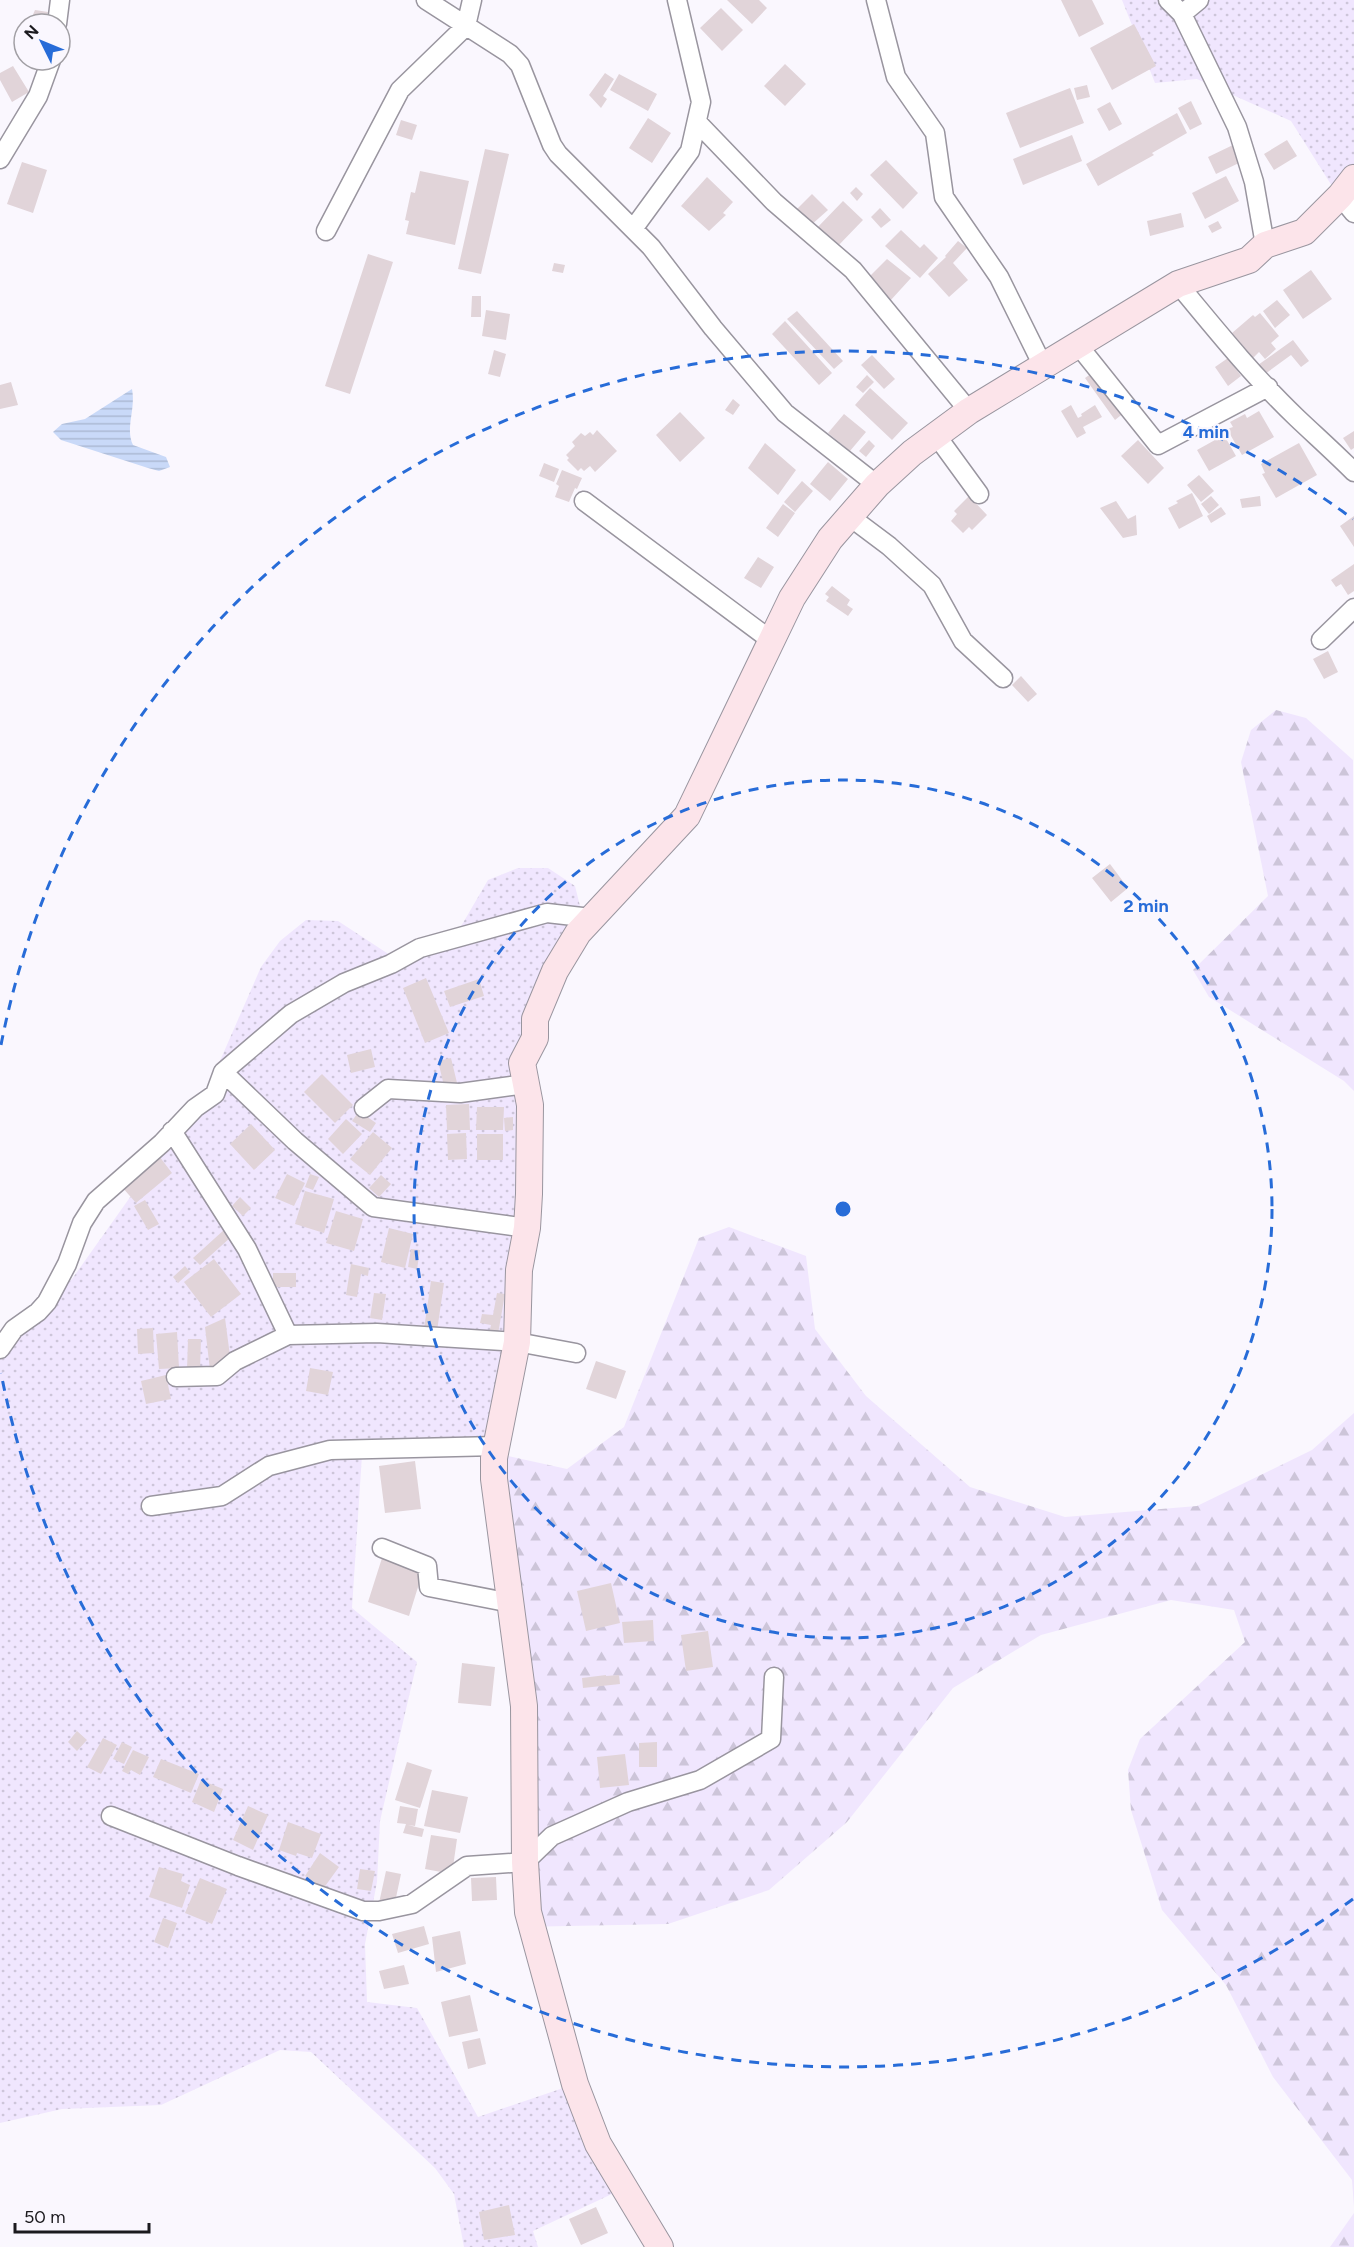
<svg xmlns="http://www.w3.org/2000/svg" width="1354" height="2247" font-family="Figtree,sans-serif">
<defs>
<pattern id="grass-dots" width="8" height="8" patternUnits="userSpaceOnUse" patternTransform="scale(1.5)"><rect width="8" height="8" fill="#f0e6fe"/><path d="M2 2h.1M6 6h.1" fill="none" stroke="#cdc5d9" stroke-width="1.8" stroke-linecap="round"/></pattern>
<pattern id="forest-firs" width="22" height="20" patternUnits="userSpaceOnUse" patternTransform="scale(1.5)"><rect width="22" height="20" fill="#f0e6fe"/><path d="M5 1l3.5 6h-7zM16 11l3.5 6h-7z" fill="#cdc5d9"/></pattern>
<pattern id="water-rules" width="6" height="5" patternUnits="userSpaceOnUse" patternTransform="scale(1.5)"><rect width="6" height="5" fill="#c9d9f8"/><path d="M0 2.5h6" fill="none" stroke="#acbad4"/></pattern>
</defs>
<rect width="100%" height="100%" fill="#faf7fe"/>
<!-- grass -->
<path fill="url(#grass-dots)" d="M1122,0h232v172l-17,22 -46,-73 -94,-42 -42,4z
M518,868h30l27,18 8,32 -45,115 -8,60 -2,175 -38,184 -128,3 -10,153 65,54 -37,159 -3,61 -12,62 2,58 50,6 61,109 97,-33 54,102 -96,45 5,16h-74l-10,-53 -19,-26 -124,-116 -31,-2 -119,55 -99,4 -62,14v-778l72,-66 137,-193 52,-119 19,-26 26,-21 32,1 55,36h30l30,-17 35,-60z"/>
<!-- forest -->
<path fill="url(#forest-firs)" d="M1276,710l30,8 47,42 1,331 -10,-10 -135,-84 -16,-27 75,-74 -27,-134 10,-32z
M729,1227l77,29 9,73 51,67 104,91 95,30 132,-11 115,-56 42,-37v794l-2,-27 -79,-103 -47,-92 -64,-75 -31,-100 -3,-40 12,-31 105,-97 -11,-32 -63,-10 -130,35 -88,53 -106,134 -78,68 -101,34 -149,3 1,-206 -30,-269 77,17 57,-42 75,-189z
M1354,2213v34h-24z"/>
<!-- water -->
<path fill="url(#water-rules)" d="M132,389c4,21 -7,38 1,56l33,12 4,10 -11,4 -11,-3 -87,-28 -8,-8 9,-8 23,-5z"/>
<!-- building -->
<path fill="#e1d4d9" d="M727,0h32l8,8 -15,16z
M1061,0h31l12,24 -25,13z
M721,8l22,22 -21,21 -22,-23z
M35,10l13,2 -4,12h-15z
M1134,24l22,42 -44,24 -22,-42z
M785,64l21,20 -21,22 -21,-20z
M13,66l16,26 -17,10 -12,-22v-7z
M605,73l9,6 -11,17 4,3 -6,9 -12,-13z
M619,74l38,20 -9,17 -38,-21z
M1087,85l3,12 -13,3 -3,-12z
M1070,88l14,35 -64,25 -14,-35z
M1191,101l11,23 -12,6 -12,-22z
M1110,102l12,22 -13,7 -12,-22z
M1177,113l10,20 -35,20 2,2 -56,31 -12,-22z
M648,118l23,15 -19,30 -23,-15z
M401,120l16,5 -5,15 -16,-5z
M1072,135l10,26 -59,24 -10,-26z
M1287,140l10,16 -23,14 -10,-16z
M1233,145l8,17 -25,12 -8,-17z
M485,149l24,5 -28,120 -23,-5z
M886,160l32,33 -15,16 -33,-34z
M22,162l25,8 -14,43 -26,-9z
M420,171l49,10 -14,64 -49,-11 3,-13 -4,-1 6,-28 4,1z
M1226,176l13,25 -34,18 -13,-26z
M707,177l26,25 -10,11 3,2 -17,16 -28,-25z
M856,187l7,7 -6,7 -7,-8z
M812,194l16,16 -18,16 -15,-15z
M843,201l20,19 -27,28 -21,-18z
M880,208l11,12 -10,8 -10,-11z
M1181,213l3,14 -34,9 -3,-15z
M1218,221l4,7 -10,5 -4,-7z
M901,230l19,18 4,-4 14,14 -18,20 -35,-32z
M958,241l9,7 -14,15 15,17 -19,17 -21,-23 18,-17 -1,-1z
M368,254l25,8 -43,132 -25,-8z
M887,259l24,19 -21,23 -21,-24z
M554,263l11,2 -2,8 -11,-2z
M1311,270l21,29 -29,20 -20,-29z
M472,296h9v21h-10z
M1277,300l13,15 -15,13 -12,-17z
M486,310l24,4 -4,26 -24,-4z
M797,311l46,50 -9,8 -47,-50z
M1260,313l19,23 -8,7 5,6 -11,10 -6,-7 -6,6 -21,-25 21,-18 2,2z
M785,321l47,52 -13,12 -47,-51z
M1293,340l16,21 -8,6 -10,-12 -26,19 -7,-9z
M494,350l12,4 -6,23 -12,-3z
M872,355l23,24 -11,10 -23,-24z
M1228,358l13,18 -13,10 -13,-19z
M1095,371l30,41 -10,8 -30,-42z
M867,375l7,7 -11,11 -7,-6z
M11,382l7,23 -18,4v-24z
M870,388l38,35 -16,17 -37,-35z
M733,399l7,6 -7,10 -8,-5z
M1071,405l7,13 4,-2 -1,-2 14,-9 7,12 -19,10 3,6 -9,5 -16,-27z
M1259,411l15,26 -32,18 -15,-26 6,-2 -3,-5 15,-8 2,4z
M680,412l25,26 -25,24 -24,-27z
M844,414l22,18 -16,19 -22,-18z
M597,430l20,21 -22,21 -5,-6 -6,5 -3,-3 -3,3 -11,-11 2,-2 -3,-3 9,-9 -3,-4 9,-9 4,3 5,-4 3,3z
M1354,431v17l-3,2 -8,-12z
M1224,435l12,21 -27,15 -12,-21z
M869,440l6,6 -9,11 -7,-6z
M1138,440l26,28 -16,16 -27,-28z
M765,443l31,27 -18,25 -30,-27z
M1299,443l18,32 -41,23 -14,-24 3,-1 -4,-9z
M828,462l20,17 -18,22 -20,-17z
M544,463l15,6 -5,13 -15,-6z
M562,470l20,8 -5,11 -2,-1 -6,14 -14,-5 4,-11 -3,-2z
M1199,475l15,16 -13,11 -14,-17z
M802,481l11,10 -18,21 -11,-10z
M1192,493l11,23 -24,13 -11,-21 10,-5 -2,-2z
M969,496l18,19 -15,15 -3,-3 -6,6 -12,-12 6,-7 -3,-3z
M1211,496l8,9 -10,9 -8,-10z
M1260,496l1,10 -19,2 -2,-9z
M1116,501l12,18 8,-4 1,20 -14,3 -23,-30z
M783,504l12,9 -17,24 -12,-9z
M1221,507l5,7 -15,9 -4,-7z
M1354,516v31l-14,-21z
M758,557l16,10 -13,21 -17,-10z
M1354,564v27l-6,4 -7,-11 -5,3 -5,-7z
M832,586l18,14 -3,5 6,4 -5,7 -22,-15 3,-4 -4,-3z
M1328,651l10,21 -14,7 -11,-20z
M1021,676l16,18 -9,8 -16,-17z
M1110,864l18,24 -17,14 -19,-24z
M426,978l23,55 -24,10 -22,-55z
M479,979l5,17 -34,11 -6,-16z
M371,1049l4,18 -24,6 -4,-18z
M451,1058l7,29 -13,3 -7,-29z
M322,1074l31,31 -18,18 -31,-31z
M469,1104l1,26h-23l-1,-25z
M477,1107h27l-1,23h-27z
M359,1111l17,12 -6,9 -18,-11z
M513,1117v13l-8,1 -1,-13z
M346,1119l16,15 -19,20 -15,-15z
M251,1124l24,26 -21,20 -24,-26z
M373,1132l19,16 -22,27 -20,-16z
M466,1133l1,26 -19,1 -1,-26z
M477,1134h26v26h-26z
M159,1156l13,17 -36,30 -14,-16z
M287,1174l18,9 -11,23 -19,-8z
M310,1174l9,3 -6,13 -8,-3z
M381,1175l10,9 -12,13 -10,-9z
M305,1191l29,8 -10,34 -29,-9z
M240,1197l11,11 -8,8 -11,-10z
M145,1200l14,24 -11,6 -14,-24z
M336,1211l27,8 -9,32 -28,-8z
M389,1228l24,6 -8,34 -24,-6z
M225,1229l6,8 -31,28 -7,-7z
M411,1249l9,1 -3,19 -9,-2z
M214,1259l27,35 -30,23 -27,-35z
M351,1264l18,4 -1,8 -7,-2 -4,23 -11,-2z
M185,1266l5,6 -12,11 -5,-6z
M273,1273h23v14h-23z
M431,1281l13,2 -7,48 -13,-2z
M374,1293l12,1 -4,26 -12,-2z
M497,1293l8,1 -7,40 -9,-1 2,-8 -11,-2 2,-9 11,1z
M225,1318l5,38 -20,14 -5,-43z
M153,1328l1,25 -16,1 -1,-25z
M177,1332l2,36 -20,1 -3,-35z
M188,1339h13l-1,31h-13z
M596,1361l30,10 -10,28 -30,-10z
M310,1368l23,4 -5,23 -22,-4z
M166,1375l5,24 -25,5 -5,-23z
M415,1461l6,48 -36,4 -6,-47z
M382,1558l41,13 -14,45 -41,-14z
M611,1583l9,40 -34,8 -9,-40z
M653,1620l1,21 -30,2 -2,-21z
M708,1631l5,36 -27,4 -5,-36z
M462,1663l33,4 -4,39 -33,-3z
M606,1675v1l13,-1 1,9 -37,4 -1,-10z
M77,1731l10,9 -10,11 -9,-9z
M103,1738l14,7 -16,29 -14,-7z
M122,1742l10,5 -8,17 -11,-5z
M657,1742v25h-18v-24z
M133,1750l16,7 -9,18 -9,-5 -3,4 -6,-3z
M625,1754l4,31 -29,3 -3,-31z
M161,1759l38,15 -8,19 -38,-16z
M407,1762l25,8 -12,38 -25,-8z
M201,1780l22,9 -9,23 -22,-10z
M432,1790l36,7 -8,36 -36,-7z
M248,1806l20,9 -15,35 -20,-10z
M400,1806l18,3 -3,17 -7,-1 16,4 -2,8 -19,-4 3,-9 -9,-1z
M288,1822l33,12 -9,24 -15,-5 -1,3 -17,-6z
M431,1835l26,4 -5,35 -27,-5z
M320,1853l19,14 -16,22 -18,-13z
M159,1867l24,7 -2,7 9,4 -8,23 -33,-11z
M360,1869l15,2 -4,20 -14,-2z
M386,1871l15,3 -7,33 -15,-4z
M496,1877l1,23 -25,1 -1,-23z
M200,1878l27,11 -15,35 -27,-11z
M163,1918l14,5 -9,25 -14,-6z
M424,1926l5,18 -31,9 -6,-19z
M460,1931l6,33 -30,8 -4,-35z
M404,1965l5,19 -25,5 -5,-18z
M470,1995l8,36 -29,6 -8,-35z
M480,2038l6,26 -18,5 -6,-27z
M509,2205l6,30 -31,5 -5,-28z
M596,2207l12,26 -27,12 -12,-26z"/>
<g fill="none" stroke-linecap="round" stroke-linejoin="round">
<!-- street casing -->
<g stroke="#99959f" stroke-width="21">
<path id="street" d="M426,0l84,54 10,11 32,80 6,9 93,93 62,81 72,85 92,72
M876,0l20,77 39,56 9,64 55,80 44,89
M1168,0l14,14 55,113 17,55 11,63
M1182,14l17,-14
M57,24l3,-24
M697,122l77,80 79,68 116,141
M0,159l38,-63 13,-36
M1340,196l14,17
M633,229l57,-78 11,-49 -24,-102
M326,231l74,-141 66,-64 6,-26
M1178,284c38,46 76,93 119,134 19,18 38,35 57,54
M1078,345l80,100 110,-58
M936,435l43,59
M584,501l188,140
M849,516l40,30 43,39 31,56 40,37
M1321,640l33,-32
M223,1072l72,69 78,66 154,21
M364,1108l24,-19 72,4 66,-9
M172,1131l75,118 41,86
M0,1349l14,-20 24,-17 9,-10 20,-38 15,-41 14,-22 66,-58 33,-35 20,-14 8,-22 68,-58 53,-31 47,-19 29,-16 127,-35 44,5
M176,1377l41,-1 18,-15 53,-26 89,-2 140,9 59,11
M151,1506l71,-10 47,-30 61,-16 167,-4
M382,1548l45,18 2,21 82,16
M111,1816l127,50 125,45h16l33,-7 55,-38 58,-4 27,-26 76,-34 72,-22 71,-41 3,-62"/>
</g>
<!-- secondary casing -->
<g stroke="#99959f" stroke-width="28">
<path id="secondary" d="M660,2247l-62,-103 -23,-60 -47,-172 -3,-50 -1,-156 -30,-227v-21l23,-116 2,-72 8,-42 2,-34 1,-89 -8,-42 13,-25v-19l20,-48 23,-38 109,-117 105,-218 38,-59 47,-54 35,-32 57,-42 209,-127 71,-24 16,-15 39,-13 36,-36 14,-18"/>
</g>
<!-- street -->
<use href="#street" stroke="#fff" stroke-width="18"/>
<!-- secondary -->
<use href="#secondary" stroke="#fce4ea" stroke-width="26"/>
</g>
<!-- distance rings -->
<g fill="none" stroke="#276cd8" stroke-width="3" stroke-dasharray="10 8">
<circle cx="843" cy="1209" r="429"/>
<path d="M1353 1899A858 858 0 0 1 1 1373M1 1045A858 858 0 0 1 1353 519"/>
</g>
<circle cx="843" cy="1209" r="9" fill="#276cd8" stroke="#faf7fe" stroke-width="3"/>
<g font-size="18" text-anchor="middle" font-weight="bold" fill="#276cd8" stroke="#faf7fe" stroke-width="4.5" stroke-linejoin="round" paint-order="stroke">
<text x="1206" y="438">4 min</text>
<text x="1146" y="912">2 min</text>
</g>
<!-- north arrow -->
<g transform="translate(42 42) rotate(313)"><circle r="28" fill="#faf7fe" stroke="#a19fa4" stroke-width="1.5"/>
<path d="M0-4.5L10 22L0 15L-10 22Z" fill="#276cd8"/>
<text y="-9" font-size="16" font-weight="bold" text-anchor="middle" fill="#1b1a1e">N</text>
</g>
<!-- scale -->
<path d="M15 2223v9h134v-9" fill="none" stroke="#1b1a1e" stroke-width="3"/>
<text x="24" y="2223" font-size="18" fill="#1b1a1e" stroke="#faf7fe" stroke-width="4.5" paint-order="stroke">50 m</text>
</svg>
